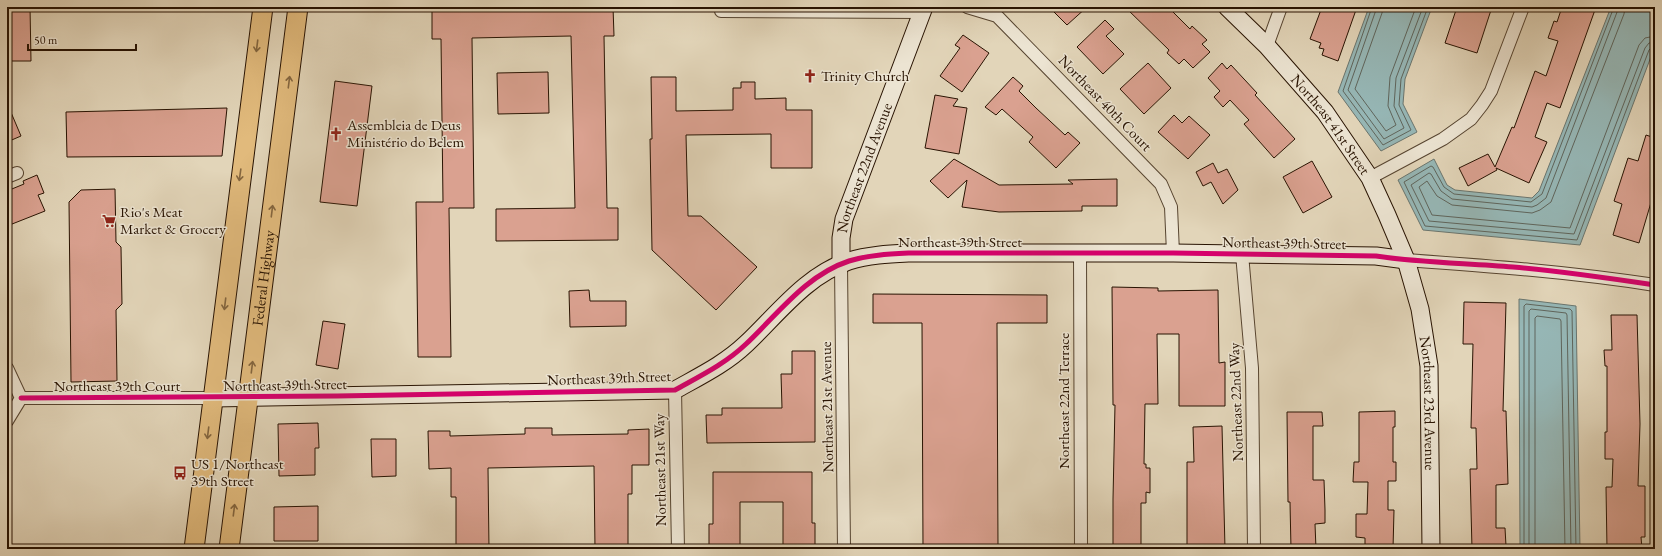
<svg xmlns="http://www.w3.org/2000/svg" width="1662" height="556" font-family="'EB Garamond',serif">
<rect width="100%" height="100%" fill="#e2d5b9"/>
<filter id="stains"><feTurbulence type="fractalNoise" baseFrequency=".005" numOctaves="4"/><feColorMatrix values="0 0 0 0 .2 0 0 0 0 .09 0 0 0 0 .02 0 0 0 .5 -.17"/></filter>
<radialGradient id="worn" r=".72"><stop offset=".6" stop-color="#630" stop-opacity="0"/><stop offset="1" stop-color="#630" stop-opacity=".3"/></radialGradient>
<!-- water -->
<path fill="#96b7b6" stroke="#6a756e" d="M1369,7h63l-27,72 -2,25 14,28 -36,19 -43,-59z
M1611,7h44v39l-75,199 -157,-15 -25,-50 36,-21 13,26 8,5 77,8 7,-7z
M1519,299l57,7 4,243h-60z"/>
<g fill="none" stroke-linecap="round" stroke-linejoin="round">
<!-- shore -->
<path stroke="#5f655c" stroke-width="1" d="M1372,7l-29,84 40,54 28,-15 -12,-25 2,-26 27,-72
M1377,7l-29,83 36,49 20,-11 -10,-22 2,-28 27,-71
M1383,7l-1,6 -27,76 31,42 10,-6 -8,-19 2,-29 26,-70
M1614,7l-72,187 -11,8 -77,-8 -10,-7 -11,-20 -2,-1 -27,16 21,44 152,14 72,-190 3,-3h3
M1619,7l-73,191 -9,7 -5,2 -80,-8 -11,-8 -10,-17 -2,-1 -18,12 18,36 145,13 71,-186 4,-5 6,-1
M1625,7l-1,7 -73,188 -11,8 -8,3 -80,-8 -15,-9 -10,-15 -8,6 13,28 138,13 69,-183 6,-7 10,-2
M1524,549v-243l2,-2 44,5 2,2 4,238
M1529,549v-238l2,-2 35,4 1,2 4,234
M1535,549v-231l2,-2 23,3 1,2 4,228"/>
</g>
<!-- building -->
<path fill="#daa190" stroke="#281302" d="M7,7h23l1,54h-24z
M432,7h181l1,29h-10l3,172h11v32l-122,1v-32l79,-1 -4,-172 -99,2 2,170h-25l2,149h-33l-2,-155h27l-2,-163h-9z
M1049,7h38l-20,18z
M1125,7h43l22,22 2,-3 15,14 -5,4 8,8 -17,16 -9,-9 -5,5 -12,-11 2,-3z
M1322,7h35l-19,54 -16,-6 2,-6 -5,-1 2,-5 -11,-4z
M1457,7h35l-15,46 -32,-10z
M1562,7h34l-36,101 -13,-5 -12,34 12,5 -18,41 -33,-15 1,2 -29,16 -9,-18 29,-14 7,13 17,-40 2,1 21,-57 11,5 12,-35 -10,-3 6,-17 3,1z
M1105,20l9,9 -8,7 18,18 -21,20 -26,-27z
M963,35l26,18 -27,39 -22,-16 20,-28 -5,-3z
M1148,63l23,25 -27,26 -24,-25z
M1222,63l5,6 4,-4 26,28 -2,2 40,44 -21,19 -30,-34 5,-4 -19,-20 -7,7 -9,-10 6,-6 -12,-13z
M548,72l1,41 -51,1 -1,-41z
M651,77h25v34l57,-1v-22h8v-6h14v17l31,-1v12h26v58h-41v-34l-85,1 2,81h13l56,51 -41,43 -64,-60 -2,-111h2z
M1013,77l10,9 -4,5 17,17 29,27 3,-3 12,11 -24,25 -27,-26 4,-5 -31,-28 -6,6 -11,-8z
M335,81l37,5 -15,120 -37,-4z
M935,95l23,4 -5,7 14,2 -8,46 -34,-6z
M7,103l14,33 -14,6z
M227,108l-5,48 -155,1 -1,-45z
M1174,115l8,8 7,-7 21,19 -22,24 -30,-27z
M1646,135l9,3v51l-16,54 -26,-8 9,-31 -8,-3 14,-43 10,3z
M954,159l45,26 74,-1 -5,-4 49,-1v27h-35v5l-83,1 -37,-5 5,-27 -19,18 -18,-17z
M1312,161l20,36 -29,16 -20,-36z
M1213,163l5,10 9,-4 11,21 -15,14 -12,-22 -8,4 -7,-14z
M37,175l7,18 -6,2 7,16 -38,15v-35l17,-7 -1,-3z
M115,189l1,53 5,5 1,57 -6,6 1,71 -46,1 -2,-180 12,-12z
M1112,287l46,1v3l60,-1 1,73 6,-1v44h-46v-72h-22l1,70h-13l-1,60h2v4h4v25l-4,-1v11h-5v46h-28v-50l2,-94h-2z
M589,290l1,11h36v25l-56,1 -1,-36z
M873,294l174,1v28h-50l1,226h-75l-1,-226h-49z
M1464,302l42,1 -3,108h3l2,73 -12,1v43h9l1,18h-10v3h-24l-2,-80h7l-1,-41h-5l2,-84h-10z
M1611,315h26l3,109 -2,62h7v51h-4l1,12h-35l-1,-62h6l1,-28h-8v-27h2v-66h-2l-1,-16h8z
M323,321l22,3 -7,45 -22,-4z
M792,351h23v91l-108,1 -1,-28h16v-7h60l-1,-34h11z
M1395,411v16h-2v35h3v19h-8v29h6l-1,39h-28v-11l-9,-1v-23h11l1,-32h-15l1,-20h5v-50z
M1287,412h35l1,14h-10v54h11l1,30v13l-10,1 1,25h-25l-1,-47h-2z
M318,423l1,25h-4v27l-36,1 -1,-52z
M1222,426l3,123h-38v-87h7l-1,-35z
M525,428h27v7l76,-1v-4l21,-1v36h-17v29h-4v55h-33l-1,-83 -106,2 1,81h-33v-52h-5v-29l-22,1 -1,-38h22v5l75,-2z
M371,439h25v37l-24,1z
M713,472h99v51h3v26h-32v-47h-43v47h-31v-25h4z
M318,506v35h-44v-34z"/>
<g fill="none" stroke-linecap="round" stroke-linejoin="round">
<!-- street casing -->
<g stroke="#564430" stroke-width="14">
<path id="street" d="M967,7l30,9 164,168 10,23 2,46
M721,11l201,1
M1267,46l14,-39
M7,177l10,-4
M1370,178l73,-39 28,-20 11,-14 9,-14 32,-84
M1080,254l1,295
M1242,254l10,114 2,181
M1406,260c83,6 166,12 249,25
M841,265l3,284
M7,368l14,30
M675,390l3,159
M21,398h192
M7,421l14,-23"/>
</g>
<!-- secondary casing -->
<g stroke="#281302" stroke-width="19">
<g id="secondary">
<path id="s1" d="M1227,7l40,39 58,66 45,66 17,37 19,45 14,49 9,57 2,183"/>
<path id="s2" d="M841,265v-27l3,-19 80,-212"/>
<path d="M213,398l462,-8c25,-14 50,-26 71,-46 31,-29 60,-69 103,-83 19,-6 40,-7 60,-8h264l203,3 30,4"/>
</g>
</g>
<!-- primary casing -->
<g stroke="#281302" stroke-width="21">
<g id="primary">
<path d="M194,549l69,-542"/>
<path id="s3" d="M229,549l69,-542"/>
</g>
</g>
<!-- street -->
<use href="#street" stroke="#ece4d2" stroke-width="12"/>
<!-- secondary -->
<use href="#secondary" stroke="#ece4d2" stroke-width="17"/>
<!-- primary -->
<use href="#primary" stroke="#e1ba7c" stroke-width="19"/>
<!-- cycleway casing -->
<g stroke="#ece4d2" stroke-width="8">
<path id="cycleway" d="M21,398l316,-2 338,-6c25,-14 50,-26 71,-46 31,-29 60,-69 103,-83 19,-6 40,-7 60,-8h264l203,3c46,7 91,7 137,11 48,4 95,11 142,18"/>
</g>
<!-- cycleway -->
<use href="#cycleway" stroke="#d6006c" stroke-width="5"/>
</g>
<!-- one-way arrows -->
<defs><path id="oneway-shaft" d="M-6 0H5M1.5-3L5.5 0L1.5 3" fill="none" stroke-width="1.6" stroke-linecap="round" stroke-linejoin="round"/></defs>
<g stroke="#84663f">
<use href="#oneway-shaft" transform="translate(257 46) rotate(97)"/>
<use href="#oneway-shaft" transform="translate(289 82) rotate(-83)"/>
<use href="#oneway-shaft" transform="translate(240 175) rotate(98)"/>
<use href="#oneway-shaft" transform="translate(272 211) rotate(-83)"/>
<use href="#oneway-shaft" transform="translate(225 304) rotate(97)"/>
<use href="#oneway-shaft" transform="translate(252 367) rotate(-83)"/>
<use href="#oneway-shaft" transform="translate(208 433) rotate(97)"/>
<use href="#oneway-shaft" transform="translate(234 510) rotate(-83)"/>
</g>
<!-- icons -->
<defs>
<g id="church-bare" transform="scale(1.08)"><path d="M-1.2-6h2.4v3.5h3.3v2.4h-3.3V6h-2.4V-.1h-3.3v-2.4h3.3Z" fill="#8f2418" stroke="#ece4d2" stroke-width="2.5" paint-order="stroke"/></g>
<g id="supermarket-bare" transform="scale(1.08)"><path d="M-6-5.5h2.5l.6 2H6L4.5 2H-2.5L-4.4-4H-6ZM-1.5 3.2a1.3 1.3 0 1 0 .1 0ZM3 3.2a1.3 1.3 0 1 0 .1 0Z" fill="#8f2418" stroke="#ece4d2" stroke-width="2.5" paint-order="stroke"/></g>
<g id="bus-bare" transform="scale(1.08)"><path d="M-5-6H5V4H4V6H2V4H-2V6H-4V4H-5ZM-3.5-4V0h7V-4ZM-3.5 1.2v1.5H-2V1.2ZM2 1.2v1.5H3.5V1.2Z" fill="#8f2418" stroke="#ece4d2" stroke-width="2.5" paint-order="stroke"/></g>
</defs>
<g fill-rule="evenodd">
<use href="#church-bare" x="810" y="76"/>
<use href="#church-bare" x="336" y="134"/>
<use href="#supermarket-bare" x="109" y="221"/>
<use href="#bus-bare" x="180" y="473"/>
</g>
<g text-anchor="middle" stroke-width="3" stroke-linejoin="round" paint-order="stroke">
<!-- poi labels -->
<g font-size="15" fill="#281302" stroke="#ece4d2" text-anchor="start">
<text x="821" y="81">Trinity Church</text>
<text x="347" y="130">Assembleia de Deus<tspan x="347" dy="17">Ministério do Belem</tspan></text>
<text x="120" y="217">Rio's Meat<tspan x="120" dy="17">Market &amp; Grocery</tspan></text>
<text x="191" y="469">US 1/Northeast<tspan x="191" dy="17">39th Street</tspan></text>
</g>
<!-- street labels -->
<g font-size="15" fill="#281302" stroke="#ece4d2">
<text transform="translate(1105 103) rotate(46)" y="5">Northeast 40th Court</text>
<text dy="5" stroke="none"><textPath href="#s1" startOffset="157">Northeast 41st Street</textPath></text>
<text dy="5" stroke="none"><textPath href="#s2" startOffset="101">Northeast 22nd Avenue</textPath></text>
<text x="960" y="247">Northeast 39th Street</text>
<text transform="translate(1284 243) rotate(1)" y="5">Northeast 39th Street</text>
<text dy="5" stroke="none"><textPath href="#s3" startOffset="273">Federal Highway</textPath></text>
<text transform="translate(609 378) rotate(-2)" y="5">Northeast 39th Street</text>
<text transform="translate(285 385) rotate(-1)" y="5">Northeast 39th Street</text>
<text x="117" y="391">Northeast 39th Court</text>
<text transform="translate(1064 401) rotate(-90)" y="5">Northeast 22nd Terrace</text>
<text transform="translate(1236 402) rotate(-92)" y="5">Northeast 22nd Way</text>
<text dy="5" stroke="none"><textPath href="#s1" startOffset="459">Northeast 23rd Avenue</textPath></text>
<text transform="translate(827 407) rotate(-91)" y="5">Northeast 21st Avenue</text>
<text transform="translate(660 470) rotate(-91)" y="5">Northeast 21st Way</text>
</g>
</g>
<!-- margin -->
<rect width="1662" height="556" fill="none" stroke="#e2d5b9" stroke-width="24"/>
<rect x="8" y="8" width="1646" height="540" fill="none" stroke="#281302" stroke-width="2"/>
<rect x="12" y="12" width="1638" height="532" fill="none" stroke="#281302"/>
<!-- scale -->
<path d="M28 44v6h108v-6" fill="none" stroke="#281302" stroke-width="2"/>
<text x="34" y="44" font-size="12" fill="#281302" stroke="#ece4d2" stroke-width="3" paint-order="stroke">50 m</text>
<rect width="100%" height="100%" filter="url(#stains)"/>
<rect width="100%" height="100%" fill="url(#worn)"/>
</svg>
